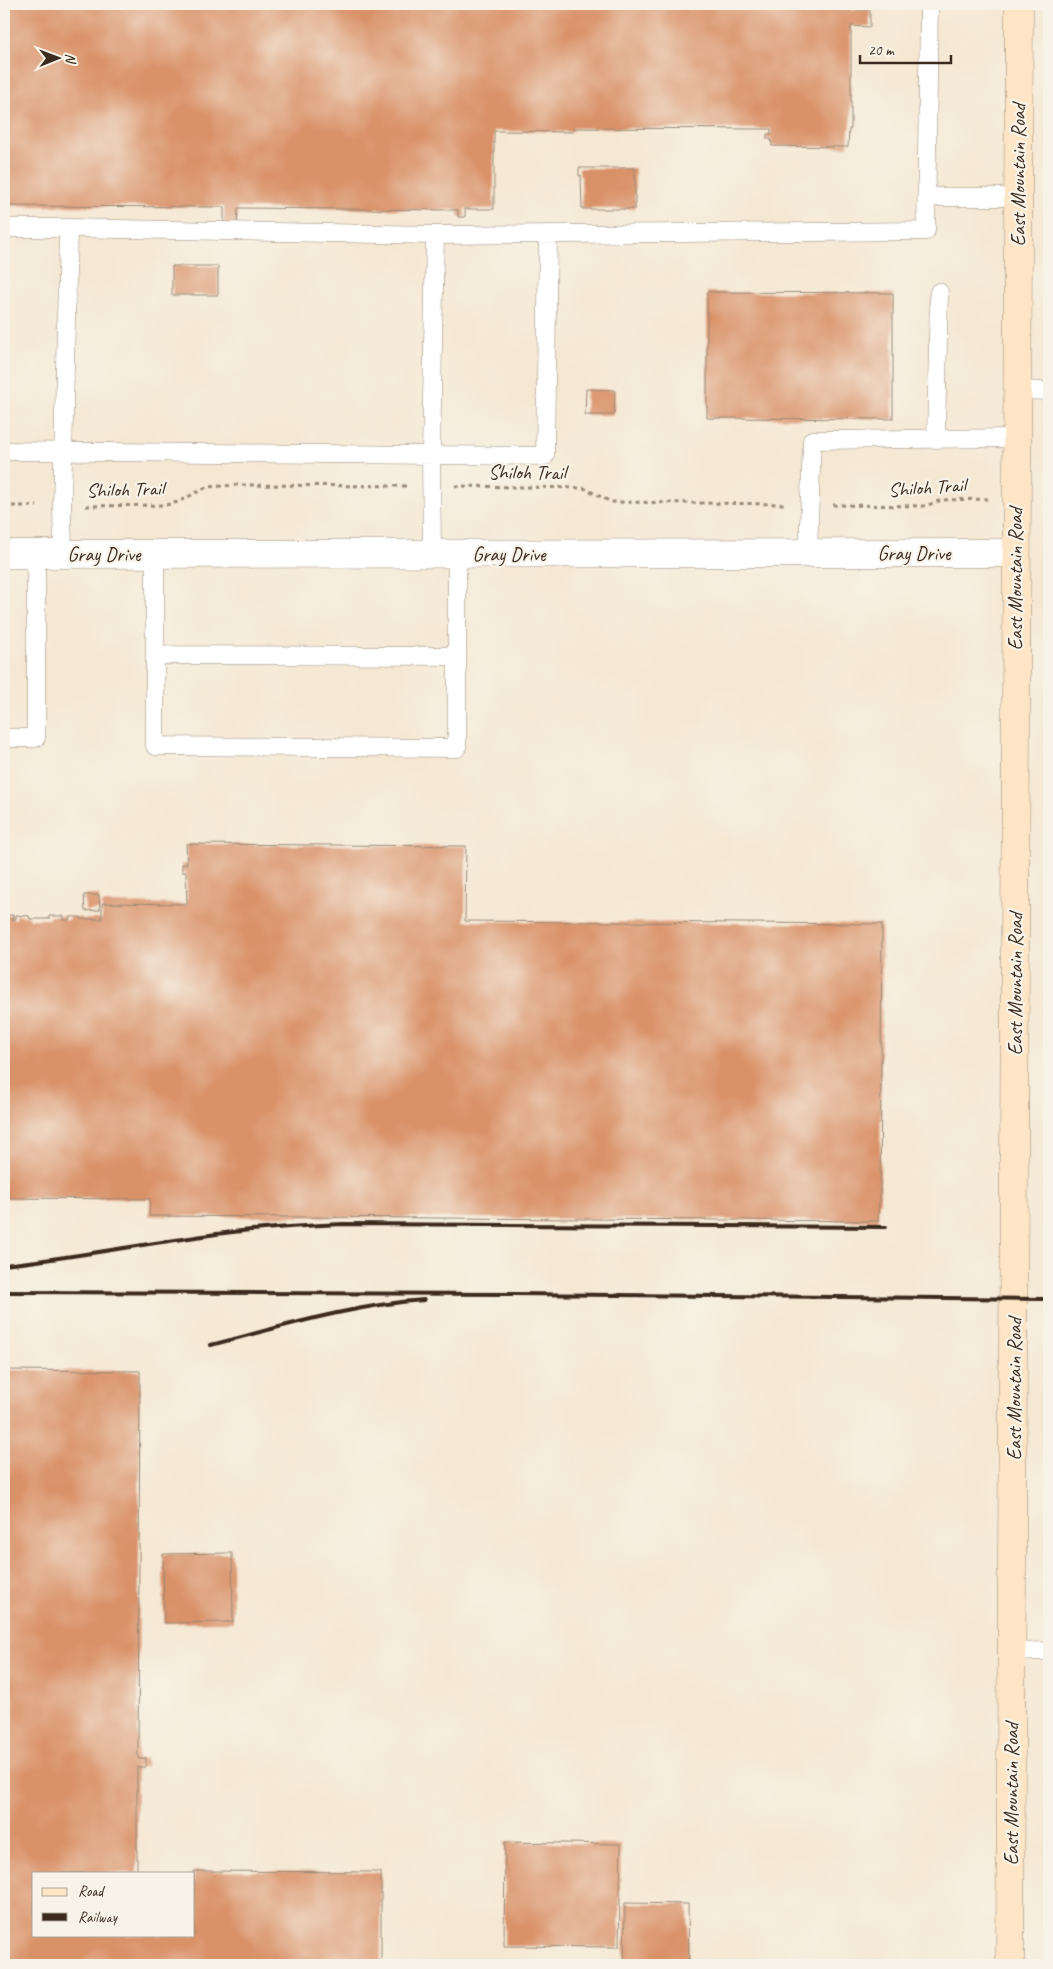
<svg xmlns="http://www.w3.org/2000/svg" width="1053" height="1969" font-family="Caveat,sans-serif">
<rect width="100%" height="100%" fill="#f7f3e8"/>
<filter id="ink" filterUnits="userSpaceOnUse"><feTurbulence type="fractalNoise" baseFrequency=".02" numOctaves="2"/><feDisplacementMap in="SourceGraphic" scale="10" xChannelSelector="R" yChannelSelector="G"/><feConvolveMatrix kernelMatrix="1 2 1 2 8 2 1 2 1" color-interpolation-filters="sRGB"/></filter>
<filter id="wash" filterUnits="userSpaceOnUse"><feTurbulence type="fractalNoise" baseFrequency=".0096" numOctaves="4" result="noise"/><feDisplacementMap in="SourceGraphic" scale="20" xChannelSelector="R" yChannelSelector="G"/><feGaussianBlur stdDeviation="1.12" result="paint"/><feColorMatrix in="noise" values="0 0 0 0 0 0 0 0 0 0 0 0 0 0 0 0 0 1.4 0 .05"/><feComposite in="paint" operator="in"/></filter>
<g filter="url(#wash)">
<rect width="100%" height="100%" fill="#f5e8d3"/>
<g id="blocks">
<!-- building -->
<path fill="#d99168" d="M4,4h847v6h19v17l-19,-1v103h-2l-1,18 -76,-1 -1,-7h-4v-5h4v-5l-198,-1v4l-79,-1v78h-29v8h-7v-7l-220,-2 -1,19 -13,-1v-19l-217,-1 1,7h-4z
M579,168h56v41h-53l-1,-34 -2,1z
M172,266h46v29h-46z
M707,292l186,1v126l-186,-1z
M586,389l29,1 -1,25h-29z
M186,844l280,2 -1,75 417,3 -2,278h-1l-1,19 -729,-5 1,-17 -146,-1v-283h9l-1,4h4v-4l13,1 1,3h19v-3h15v4h5l1,-3h11v2h21v-16l85,1 -1,-32h-4v-8h5z
M84,895h15l1,15 -15,1z
M4,1370l136,1 -2,388 8,-1v9h-9v106h-103v62h160v-64l187,1v93h-377z
M232,1553l1,69 -69,1 -1,-69z
M505,1842l116,2 -2,103 -115,-1z
M625,1903l63,1 1,61 -65,-1z"/>
</g>
</g>
<g filter="url(#ink)">
<use href="#blocks" fill-opacity="0" stroke="#988978" stroke-width="1"/>
<g fill="none" stroke-linecap="round" stroke-linejoin="round">
<!-- lane casing -->
<g stroke="#988978" stroke-width="19">
<path id="lane" d="M927,197h91
M4,228h64l-6,278 1,48
M68,228l367,7 -4,221 1,98
M435,235l491,-4 3,-227
M1017,390l32,1
M936,439l3,-147
M4,451l541,5 3,-222
M808,553l4,-113 205,-2
M155,554v192l302,2v-194
M155,655l302,1
M4,738h32v-184
M1012,1652l37,-1"/>
</g>
<!-- street casing -->
<g stroke="#988978" stroke-width="29">
<path id="street" d="M4,554l1011,-1"/>
</g>
<!-- secondary casing -->
<g stroke="#988978" stroke-width="29">
<path id="secondary" d="M1010,1965c5,-654 5,-1307 9,-1961"/>
</g>
<!-- path -->
<path stroke="#988978" stroke-width="3" stroke-dasharray="4 4" stroke-linecap="butt" d="M455,486l129,2 27,14 174,2
M833,505l92,1 17,-6 47,-1
M4,506h33
M86,506l80,-1 12,-3 29,-15 29,-2 172,1"/>
<!-- lane -->
<use href="#lane" stroke="#fff" stroke-width="18"/>
<!-- street -->
<use href="#street" stroke="#fff" stroke-width="28"/>
<!-- secondary -->
<use href="#secondary" stroke="#fee5c5" stroke-width="28"/>
<!-- rail -->
<path stroke="#3b2a1e" stroke-width="4" d="M4,1265c67,-7 132,-20 199,-29 46,-7 93,-10 140,-12l543,3
M4,1292l510,2 535,5
M211,1345c70,-18 141,-40 213,-45"/>
</g>
</g>
<g text-anchor="middle" stroke-width="4.5" stroke-linejoin="round" paint-order="stroke">
<!-- street labels -->
<g font-size="20" fill="#3b2a1e" stroke="#f7f3e8">
<text transform="translate(1018 175) rotate(-90)" y="7">East Mountain Road</text>
<text x="527" y="479">Shiloh Trail</text>
<text transform="translate(927 487) rotate(-4)" y="7">Shiloh Trail</text>
<text transform="translate(125 489) rotate(-2)" y="7">Shiloh Trail</text>
<text x="914" y="560">Gray Drive</text>
<text x="104" y="561">Gray Drive</text>
<text x="509" y="561">Gray Drive</text>
<text transform="translate(1015 579) rotate(-90)" y="7">East Mountain Road</text>
<text transform="translate(1015 984) rotate(-90)" y="7">East Mountain Road</text>
<text transform="translate(1014 1389) rotate(-90)" y="7">East Mountain Road</text>
<text transform="translate(1011 1794) rotate(-90)" y="7">East Mountain Road</text>
</g>
</g>
<!-- margin -->
<rect width="1053" height="1969" fill="none" stroke="#f7f3e8" stroke-width="20"/>
<!-- legend -->
<rect x="32" y="1872" width="162" height="65" fill="#f7f3e8" stroke="#aca397"/>
<rect x="42" y="1888" width="25" height="8" fill="#fee5c5" stroke="#aca397"/>
<text x="78" y="1896" font-size="15" fill="#3b2a1e">Road</text>
<rect x="42" y="1913" width="25" height="8" fill="#3b2a1e" stroke="#aca397"/>
<text x="78" y="1922" font-size="15" fill="#3b2a1e">Railway</text>
<!-- north arrow -->
<g transform="translate(58 58) rotate(89)" stroke="#f7f3e8" stroke-width="4" paint-order="stroke">
<path d="M0-4L9 19L0 12L-9 19Z" fill="#3b2a1e"/>
<text y="-8" font-size="14" font-weight="bold" text-anchor="middle" fill="#3b2a1e">N</text>
</g>
<!-- scale -->
<path d="M860 55v8h91v-8" fill="none" stroke="#3b2a1e" stroke-width="2.5"/>
<text x="868" y="55" font-size="15" fill="#3b2a1e" stroke="#f7f3e8" stroke-width="4" paint-order="stroke">20 m</text>
</svg>
